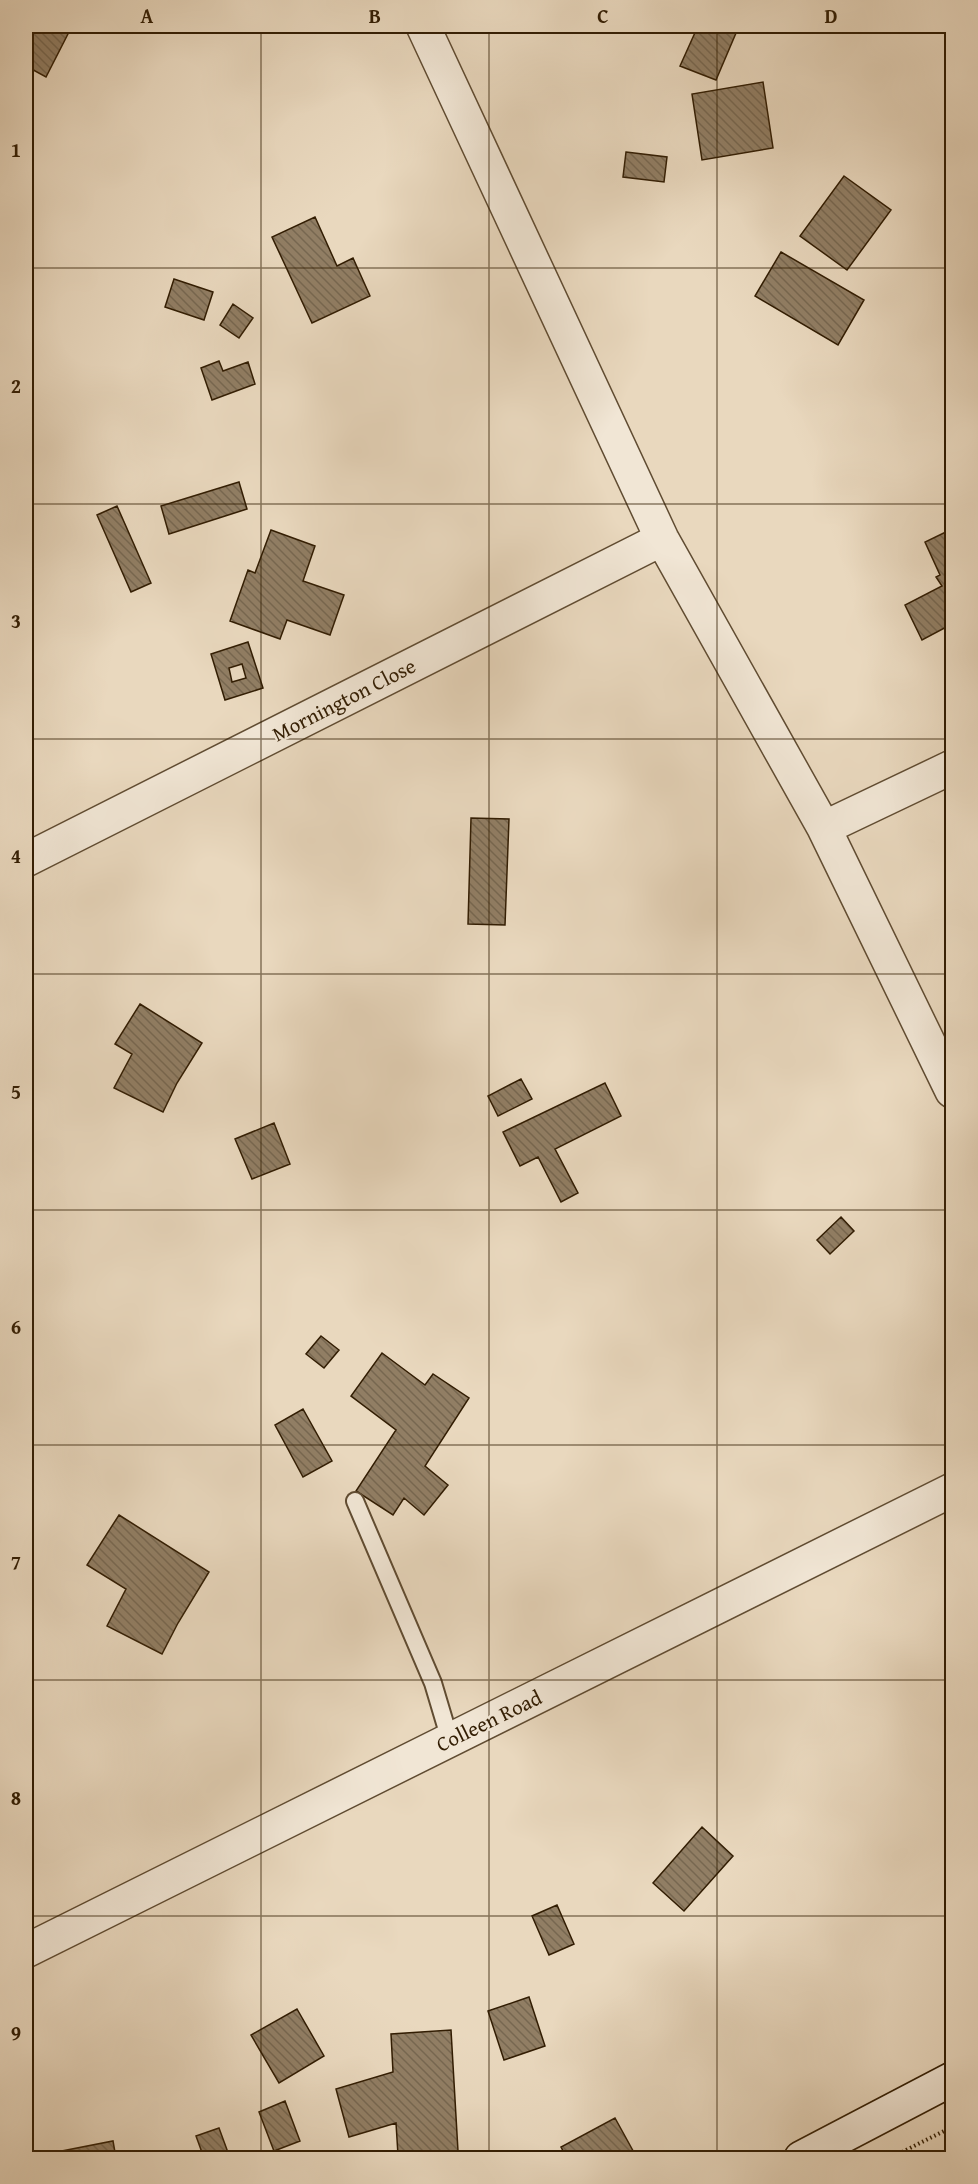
<svg xmlns="http://www.w3.org/2000/svg" width="978" height="2184" font-family="'Gentium Book Plus',serif">
<defs>
<pattern id="building-back-hatch" width="6" height="6" patternUnits="userSpaceOnUse" patternTransform="scale(1.5)"><rect width="6" height="6" fill="#917e64"/><path d="M-1 5l2 2M0 0l6 6M5-1l2 2" fill="none" stroke="#776750"/></pattern>
</defs>
<rect width="100%" height="100%" fill="#e9d8be"/>
<filter id="stains"><feTurbulence type="fractalNoise" baseFrequency=".00333" numOctaves="4"/><feColorMatrix values="0 0 0 0 .2 0 0 0 0 .09 0 0 0 0 .02 0 0 0 .5 -.17"/></filter>
<radialGradient id="worn" r=".72"><stop offset=".6" stop-color="#630" stop-opacity="0"/><stop offset="1" stop-color="#630" stop-opacity=".3"/></radialGradient>
<!-- building -->
<path fill="url(#building-back-hatch)" stroke="#321d03" stroke-width="1.5" fill-rule="evenodd" d="M26,26h46l-26,51 -20,-11z
M698,26h41l-23,54 -36,-14z
M763,82l10,66 -71,12 -10,-66z
M626,152l41,5 -3,25 -41,-5z
M844,176l47,34 -44,60 -47,-34z
M315,217l22,49 16,-8 17,38 -58,27 -40,-86z
M781,252l83,48 -26,45 -83,-49z
M174,279l39,13 -9,28 -39,-13z
M233,304l20,14 -14,20 -19,-13z
M219,361l4,10 25,-9 7,22 -43,16 -11,-32z
M239,482l8,27 -78,25 -8,-28z
M117,506l34,77 -20,9 -34,-77z
M952,529v95l-30,16 -17,-35 37,-19 -6,-9 4,-2 -15,-33z
M271,530l44,16 -12,35 41,14 -14,40 -43,-15 -7,19 -50,-18 18,-51 7,3z
M248,642l15,46 -38,12 -14,-46zM242,664l4,14 -14,4 -3,-14z
M471,818l38,1 -4,106 -37,-1z
M140,1004l62,39 -25,40 -14,29 -49,-24 18,-34 -17,-10z
M521,1079l11,20 -34,17 -10,-20z
M605,1083l16,33 -66,33 23,44 -17,9 -23,-45 -18,9 -17,-34z
M274,1123l16,41 -38,15 -17,-40z
M841,1217l13,14 -24,23 -13,-14z
M321,1336l18,14 -15,18 -18,-14z
M382,1353l43,32 8,-11 36,24 -44,68 23,19 -24,30 -20,-17 -11,17 -37,-24 40,-61 -45,-34z
M303,1409l29,52 -29,16 -28,-52z
M119,1515l90,57 -31,51 -16,31 -55,-28 19,-37 -39,-24z
M702,1827l31,29 -49,55 -31,-28z
M557,1905l17,39 -25,11 -17,-39z
M529,1997l16,49 -41,14 -16,-49z
M297,2009l27,47 -45,27 -28,-48z
M451,2030l7,121 -60,4 -2,-32 -47,14 -13,-48 57,-17 -2,-38z
M285,2101l15,40 -26,10 -15,-39z
M615,2118l22,40h-70l-6,-11z
M219,2128l11,30h-26l-8,-22z
M113,2141l3,17h-90z"/>
<g fill="none" stroke-linecap="round" stroke-linejoin="round">
<!-- service casing -->
<g stroke="#604c32" stroke-width="20">
<path id="service" d="M355,1501l78,182 17,57"/>
</g>
<!-- minor casing -->
<g stroke="#604c32" stroke-width="36">
<path id="minor" d="M423,26l239,513 162,289 128,263
M824,828l128,-61
M26,860l636,-321
M26,1951l926,-461"/>
</g>
<!-- secondary casing -->
<g stroke="#321d03" stroke-width="36">
<path id="secondary" d="M801,2158l151,-79"/>
</g>
<!-- path -->
<path stroke="#321d03" stroke-width="4" stroke-dasharray="1.5 3" stroke-linecap="butt" d="M890,2158l62,-31"/>
<!-- service -->
<use href="#service" stroke="#f1e6d5" stroke-width="16"/>
<!-- minor -->
<use href="#minor" stroke="#f1e6d5" stroke-width="33"/>
<!-- secondary -->
<use href="#secondary" stroke="#f1e6d5" stroke-width="33"/>
</g>
<!-- grid -->
<path fill="none" stroke="#321d03" stroke-width="1.5" stroke-opacity="0.55" d="M261,26v2132M489,26v2132M717,26v2132M26,268h926M26,504h926M26,739h926M26,974h926M26,1210h926M26,1445h926M26,1680h926M26,1916h926"/>
<g text-anchor="middle" stroke-width="4.5" stroke-linejoin="round" paint-order="stroke">
<!-- street labels -->
<g font-size="21" fill="#321d03" stroke="#f1e6d5">
<text transform="translate(344 700) rotate(-27)" y="7">Mornington Close</text>
<text transform="translate(489 1721) rotate(-26)" y="7">Colleen Road</text>
</g>
</g>
<!-- margin -->
<rect width="978" height="2184" fill="none" stroke="#e9d8be" stroke-width="66"/>
<rect x="33" y="33" width="912" height="2118" fill="none" stroke="#321d03" stroke-width="2"/>
<g font-size="20" text-anchor="middle" font-weight="bold" fill="#321d03">
<text x="147" y="23">A</text>
<text x="375" y="23">B</text>
<text x="603" y="23">C</text>
<text x="831" y="23">D</text>
<text x="16" y="157">1</text>
<text x="16" y="393">2</text>
<text x="16" y="628">3</text>
<text x="16" y="863">4</text>
<text x="16" y="1099">5</text>
<text x="16" y="1334">6</text>
<text x="16" y="1569">7</text>
<text x="16" y="1805">8</text>
<text x="16" y="2040">9</text>
</g>
<rect width="100%" height="100%" filter="url(#stains)"/>
<rect width="100%" height="100%" fill="url(#worn)"/>
</svg>
